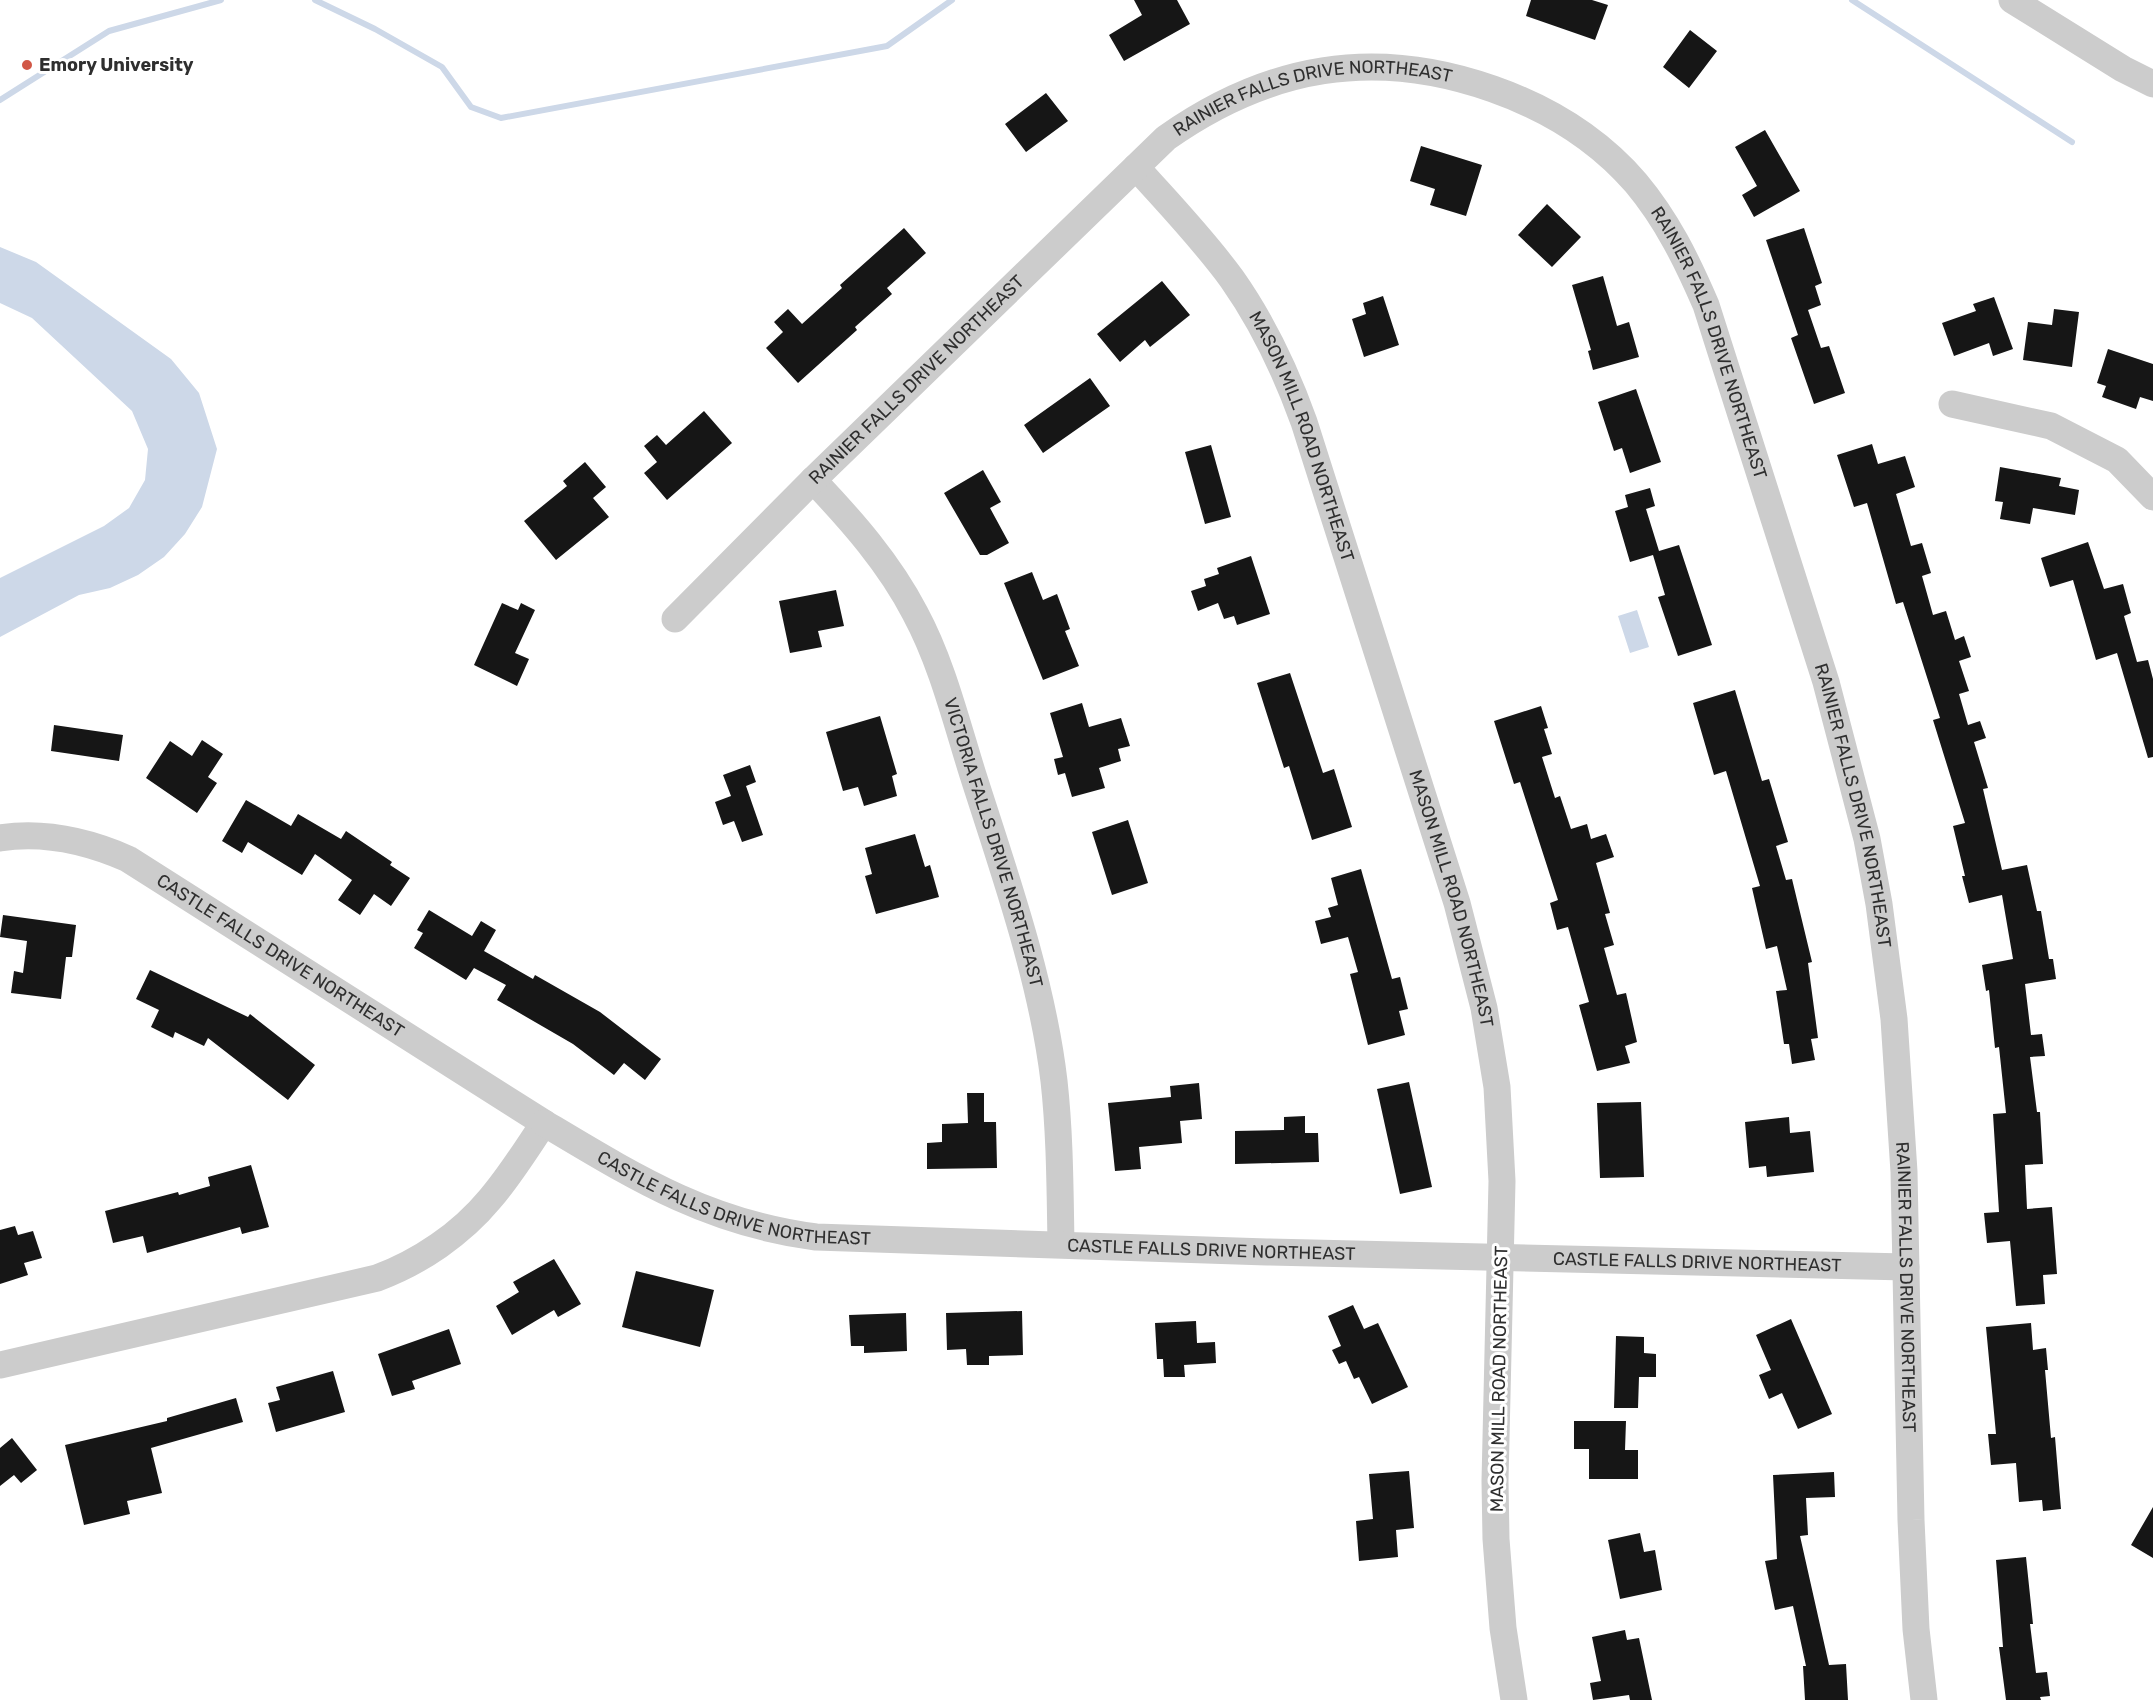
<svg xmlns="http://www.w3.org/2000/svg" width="2153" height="1700" font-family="Rubik,sans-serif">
<rect width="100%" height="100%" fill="#fff"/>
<!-- water -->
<path fill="#cdd8e8" d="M0,247l36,15 135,97 28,34 18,56 -15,58 -17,27 -21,23 -26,18 -28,13 -31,7 -79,42v-59l104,-52 25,-18 16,-28 3,-31 -16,-38 -100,-93 -32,-15z
M1637,610l12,37 -19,6 -12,-37z"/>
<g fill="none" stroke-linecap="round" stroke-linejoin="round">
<!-- stream -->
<path stroke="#cdd8e8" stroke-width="6" d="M315,0l60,29 67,38 29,40 30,11 386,-72 65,-46
M1852,0l220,142
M0,100l109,-69 112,-31"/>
</g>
<!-- building -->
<path fill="#161616" d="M1134,0h43l13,24 -66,37 -15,-26 33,-20z
M1531,0h61l16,5 -13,35 -69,-24z
M1690,30l27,21 -28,37 -26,-21z
M1046,93l22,28 -42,31 -21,-28z
M1765,130l35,61 -46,26 -12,-22 15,-9 -22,-39z
M1421,146l61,19 -16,51 -36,-11 5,-16 -25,-8z
M1547,204l34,33 -29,30 -34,-32z
M904,228l22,25 -39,35 5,6 -37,33 2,3 -59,53 -32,-35 17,-16 -9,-10 14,-13 14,15 40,-36 -2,-3z
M1804,228l18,55 -7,3 6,19 -13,5 13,38 8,-2 16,47 -31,11 -23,-66 7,-3 -32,-95z
M1603,276l14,50 12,-4 10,35 -46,13 -5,-19 3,-1 -19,-65z
M1162,281l28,34 -40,32 -5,-7 -25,22 -23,-28z
M1383,296l16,49 -35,12 -12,-38 14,-5 -3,-11z
M1994,297l19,52 -20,7 -4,-13 -35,13 -12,-33 34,-12 -3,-7z
M2054,309l25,3 -7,55 -49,-7 5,-38 24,3z
M2108,349l45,15v37l-13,-4 -4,12 -34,-12 4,-11 -9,-3z
M1090,378l20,28 -67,47 -19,-28z
M1636,389l25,73 -31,11 -8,-25 -8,3 -16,-49z
M704,411l28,32 -65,57 -23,-27 13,-11 -13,-16 13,-11 9,10z
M1872,444l6,20 27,-8 10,31 -19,7 15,52 11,-3 9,30 -9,3 11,39 13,-4 9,29 9,-4 7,21 -12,4 10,30 -10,3 9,31 12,-4 6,17 -12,4 14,46 -5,1 19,81 25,-5 10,46h4l8,48h4l3,20 -31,5 6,51 11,-1 3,22 -15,1 7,55h3l3,52 -18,1 2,44 25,-2 5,67 -14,1 2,29 -29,2 -6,-65 -23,2 -3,-30 15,-1 -6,-98 13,-1 -7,-66 -4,1 -6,-58 -3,1 -4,-26 31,-6 -11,-64 -33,8 -7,-27h3l-12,-50 12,-3 -32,-103 7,-2 -37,-116 -7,2 -29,-101 -13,4 -17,-52z
M1211,445l20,72 -26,7 -20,-72z
M585,462l21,25 -13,11 16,19 -53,43 -32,-39 43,-35 -4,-5z
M2000,467l61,11 -2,8 20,4 -4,25 -42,-7 -3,16 -30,-5 3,-17 -8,-1z
M983,470l18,32 -11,6 19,35 -22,12h-7l-36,-62z
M1650,488l5,18 -9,3 13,42 20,-6 33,100 -34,11 -20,-59 7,-2 -12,-40 -23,7 -15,-51 13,-4 -3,-12z
M2088,542l16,47 19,-5 8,29 -7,3 13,46 11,-2 5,19v78l-5,1 -31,-105 -21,7 -23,-80 -23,7 -9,-29z
M1251,556l19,58 -33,11 -3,-9 -10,3 -6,-16 -20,8 -7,-20 15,-5 -2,-7 15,-5 -2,-6z
M1032,572l11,28 14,-6 13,35 -5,2 14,35 -36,14 -39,-97z
M836,590l8,36 -26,5 4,16 -32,6 -11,-52z
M502,603l16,7 3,-7 14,7 -20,43 14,6 -12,27 -43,-21z
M1290,673l33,100 11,-4 18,58 -40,13 -23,-74 -5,2 -27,-85z
M1735,690l27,91 7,-2 19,63 -12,4 10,34 6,-1 20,83 -4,1 10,75 -7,1 4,21 -23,4 -3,-20h-5l-8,-53 11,-1 -10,-44 -11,3 -14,-61 8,-2 -34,-115 -12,4 -21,-72z
M1082,703l7,24 32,-9 9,28 -12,3 3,12 -22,7 6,20 -33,9 -7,-24 -7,2 -4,-16 9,-2 -13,-44z
M1541,706l7,22 -4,1 8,25 -10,3 13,41 5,-2 11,33 16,-5 4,15 15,-5 8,23 -18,6 14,50 -5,1 9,31 -10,3 13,47 9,-2 11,49 -12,4 5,17 -33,8 -18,-66 10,-3 -21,-75 -11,3 -7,-27 8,-3 -38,-118 -6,2 -20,-63z
M880,716l17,58 -5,2 5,20 -33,10 -6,-19 -15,4 -17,-59z
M54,725l69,10 -4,26 -68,-10z
M202,740l21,14 -15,23 9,6 -20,30 -51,-35 24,-37 22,15z
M750,765l6,17 -10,4 17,49 -21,7 -8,-21 -11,4 -8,-23 16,-6 -8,-21z
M246,800l45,26 7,-12 43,25 5,-8 46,31 -2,3 20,13 -19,28 -17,-12 -14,21 -22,-15 14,-20 -37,-26 -13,21 -54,-33 -6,11 -20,-12z
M1128,820l20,63 -36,12 -20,-63z
M915,834l10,33 5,-2 9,32 -63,17 -11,-38 7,-2 -7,-26z
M1361,869l31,110 8,-2 8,32 -9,2 6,24 -37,10 -18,-71 8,-2 -10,-35 -27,7 -6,-23 16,-4 -3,-9 10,-3 -7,-27z
M429,910l43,26 9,-15 15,9 -12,21 49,28 2,-4 65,37 61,47 -16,21 -21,-17 -10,12 -41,-31 -76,-44 9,-15 -32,-17 -8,12 -52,-32 9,-15 -6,-3z
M3,915l73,10 -4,32h-6l-5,42 -50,-6 3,-22 9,2 4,-32 -27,-4z
M150,970l98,47 2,-3 65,51 -27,35 -80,-62 -4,8 -29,-14 -2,6 -22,-11 8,-17 -23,-11z
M1409,1082l23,105 -32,7 -23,-105z
M1199,1083l3,36 -22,2 2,22 -43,4 2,22 -26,2 -7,-68 63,-6 -1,-11z
M967,1093h17v29h12l1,46 -70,1v-26l15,-1v-18l26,-1z
M1641,1102l3,75 -44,1 -3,-75z
M1305,1116v17h13l1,29 -84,2v-33l49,-1v-13z
M1789,1117l1,16 20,-2 4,41 -47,5 -1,-11 -17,2 -4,-46z
M251,1165l18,62 -27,7 -2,-7 -93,26 -4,-17 -30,7 -8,-32 73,-19 1,3 31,-9 -2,-9z
M15,1226l3,9 15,-4 9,27 -18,5 4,12 -28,9v-54z
M554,1259l27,45 -23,13 -4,-7 -42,25 -16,-29 23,-14 -6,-10z
M636,1271l78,19 -14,57 -78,-20z
M1353,1305l11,24 14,-6 30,64 -36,17 -13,-27 -5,2 -8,-18 -7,3 -7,-14 9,-4 -13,-30z
M1022,1311l1,44 -34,1v9h-22l-1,-16 -19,1 -1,-37z
M906,1313l1,38 -43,2v-7h-13l-2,-31z
M1791,1319l41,95 -34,15 -16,-36 -13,6 -10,-24 12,-5 -15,-35z
M1196,1321l1,22 18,-1 1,21 -32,2 1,12h-21l-1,-18h-6l-2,-36z
M2031,1323l2,27 13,-2 2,22h-3l6,68 4,-1 6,72 -18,2 -1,-11 -23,2 -3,-39 -25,2 -3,-31h8l-10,-107z
M449,1329l12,35 -49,17 3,8 -23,7 -14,-42z
M1616,1336l28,1v16l12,1v23h-17l-1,31h-24z
M333,1371l12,41 -69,20 -8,-29 12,-3 -4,-13z
M236,1398l7,24 -92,26 11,45 -35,8 3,13 -46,11 -19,-80 102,-24v-3z
M1574,1421h52l-1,29h13v29h-49v-30h-15z
M12,1438l25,32 -16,13 -7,-8 -14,11v-38z
M1409,1471l5,57 -18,2 2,27 -39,4 -3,-40 17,-2 -4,-45z
M1834,1472l1,25 -29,1 2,37 -8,1 29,129 17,-1 2,36h-43l-2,-34h3l-13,-60 -18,4 -10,-49 12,-2 -4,-84z
M2153,1507v51l-22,-13z
M1640,1533l4,19 11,-2 7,40 -42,9 -12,-59z
M2026,1557l7,67h-3l6,49 11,-1 3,24 -10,1 1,3h-35l-7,-53h4l-7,-87z
M1625,1630l2,10 12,-2 13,62h-22l-1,-5 -36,5 -3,-17 11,-2 -9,-44z"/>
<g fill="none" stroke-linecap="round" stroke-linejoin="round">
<!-- minor -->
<g stroke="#ccc" stroke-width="27">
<path d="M2012,0l111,69 30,15"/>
<path id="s1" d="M1136,167c32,36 67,72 96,112 31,44 54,93 72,143l153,481 27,105 13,79 5,94 -7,300 1,58 7,89 11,72"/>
<path d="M1952,404l99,22 66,34 36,37"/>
<path id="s2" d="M813,480c39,41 76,83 102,133 27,50 41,108 58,162 31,97 69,204 81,306 6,54 6,109 7,163"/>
<path id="s3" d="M675,619l138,-139 353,-342c102,-72 208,-91 327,-49 54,19 105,50 143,94 31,37 51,78 70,122l120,377 41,157 12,65 15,115 10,153 7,348 5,109 8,71"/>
<path id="s4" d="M0,838c45,-7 87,3 128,21l416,264c-17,25 -34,53 -54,76 -29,35 -70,63 -113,79l-377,87"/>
<path id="s5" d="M544,1123c92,55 164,100 272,114l451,15 639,15"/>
</g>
</g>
<!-- markers -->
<circle fill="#d15746" stroke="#fff" stroke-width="2" cx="27" cy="65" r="6"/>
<g text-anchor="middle" stroke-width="6" stroke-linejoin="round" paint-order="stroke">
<!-- poi labels -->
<g font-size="18" font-weight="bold" fill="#2f2f2f" stroke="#fff" text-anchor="start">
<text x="39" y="71">Emory University</text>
</g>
<!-- street labels -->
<g font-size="18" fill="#2f2f2f" stroke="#fff">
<text dy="6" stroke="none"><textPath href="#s3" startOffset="844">RAINIER FALLS DRIVE NORTHEAST</textPath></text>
<text dy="6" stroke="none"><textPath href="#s3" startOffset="1383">RAINIER FALLS DRIVE NORTHEAST</textPath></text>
<text dy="6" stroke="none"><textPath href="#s3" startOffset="340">RAINIER FALLS DRIVE NORTHEAST</textPath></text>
<text dy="6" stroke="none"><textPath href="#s1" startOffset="321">MASON MILL ROAD NORTHEAST</textPath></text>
<text dy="6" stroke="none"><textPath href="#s3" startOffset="1869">RAINIER FALLS DRIVE NORTHEAST</textPath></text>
<text dy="6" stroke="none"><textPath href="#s2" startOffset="411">VICTORIA FALLS DRIVE NORTHEAST</textPath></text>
<text dy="6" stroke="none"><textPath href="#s1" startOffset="807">MASON MILL ROAD NORTHEAST</textPath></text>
<text dy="6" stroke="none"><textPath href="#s4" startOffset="312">CASTLE FALLS DRIVE NORTHEAST</textPath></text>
<text dy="6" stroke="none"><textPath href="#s5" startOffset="208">CASTLE FALLS DRIVE NORTHEAST</textPath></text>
<text dy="6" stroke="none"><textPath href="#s5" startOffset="693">CASTLE FALLS DRIVE NORTHEAST</textPath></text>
<text dy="6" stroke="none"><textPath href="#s5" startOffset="1179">CASTLE FALLS DRIVE NORTHEAST</textPath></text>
<text dy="6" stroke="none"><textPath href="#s3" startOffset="2355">RAINIER FALLS DRIVE NORTHEAST</textPath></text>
<text transform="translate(1499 1379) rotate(-89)" y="6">MASON MILL ROAD NORTHEAST</text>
</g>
</g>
</svg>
